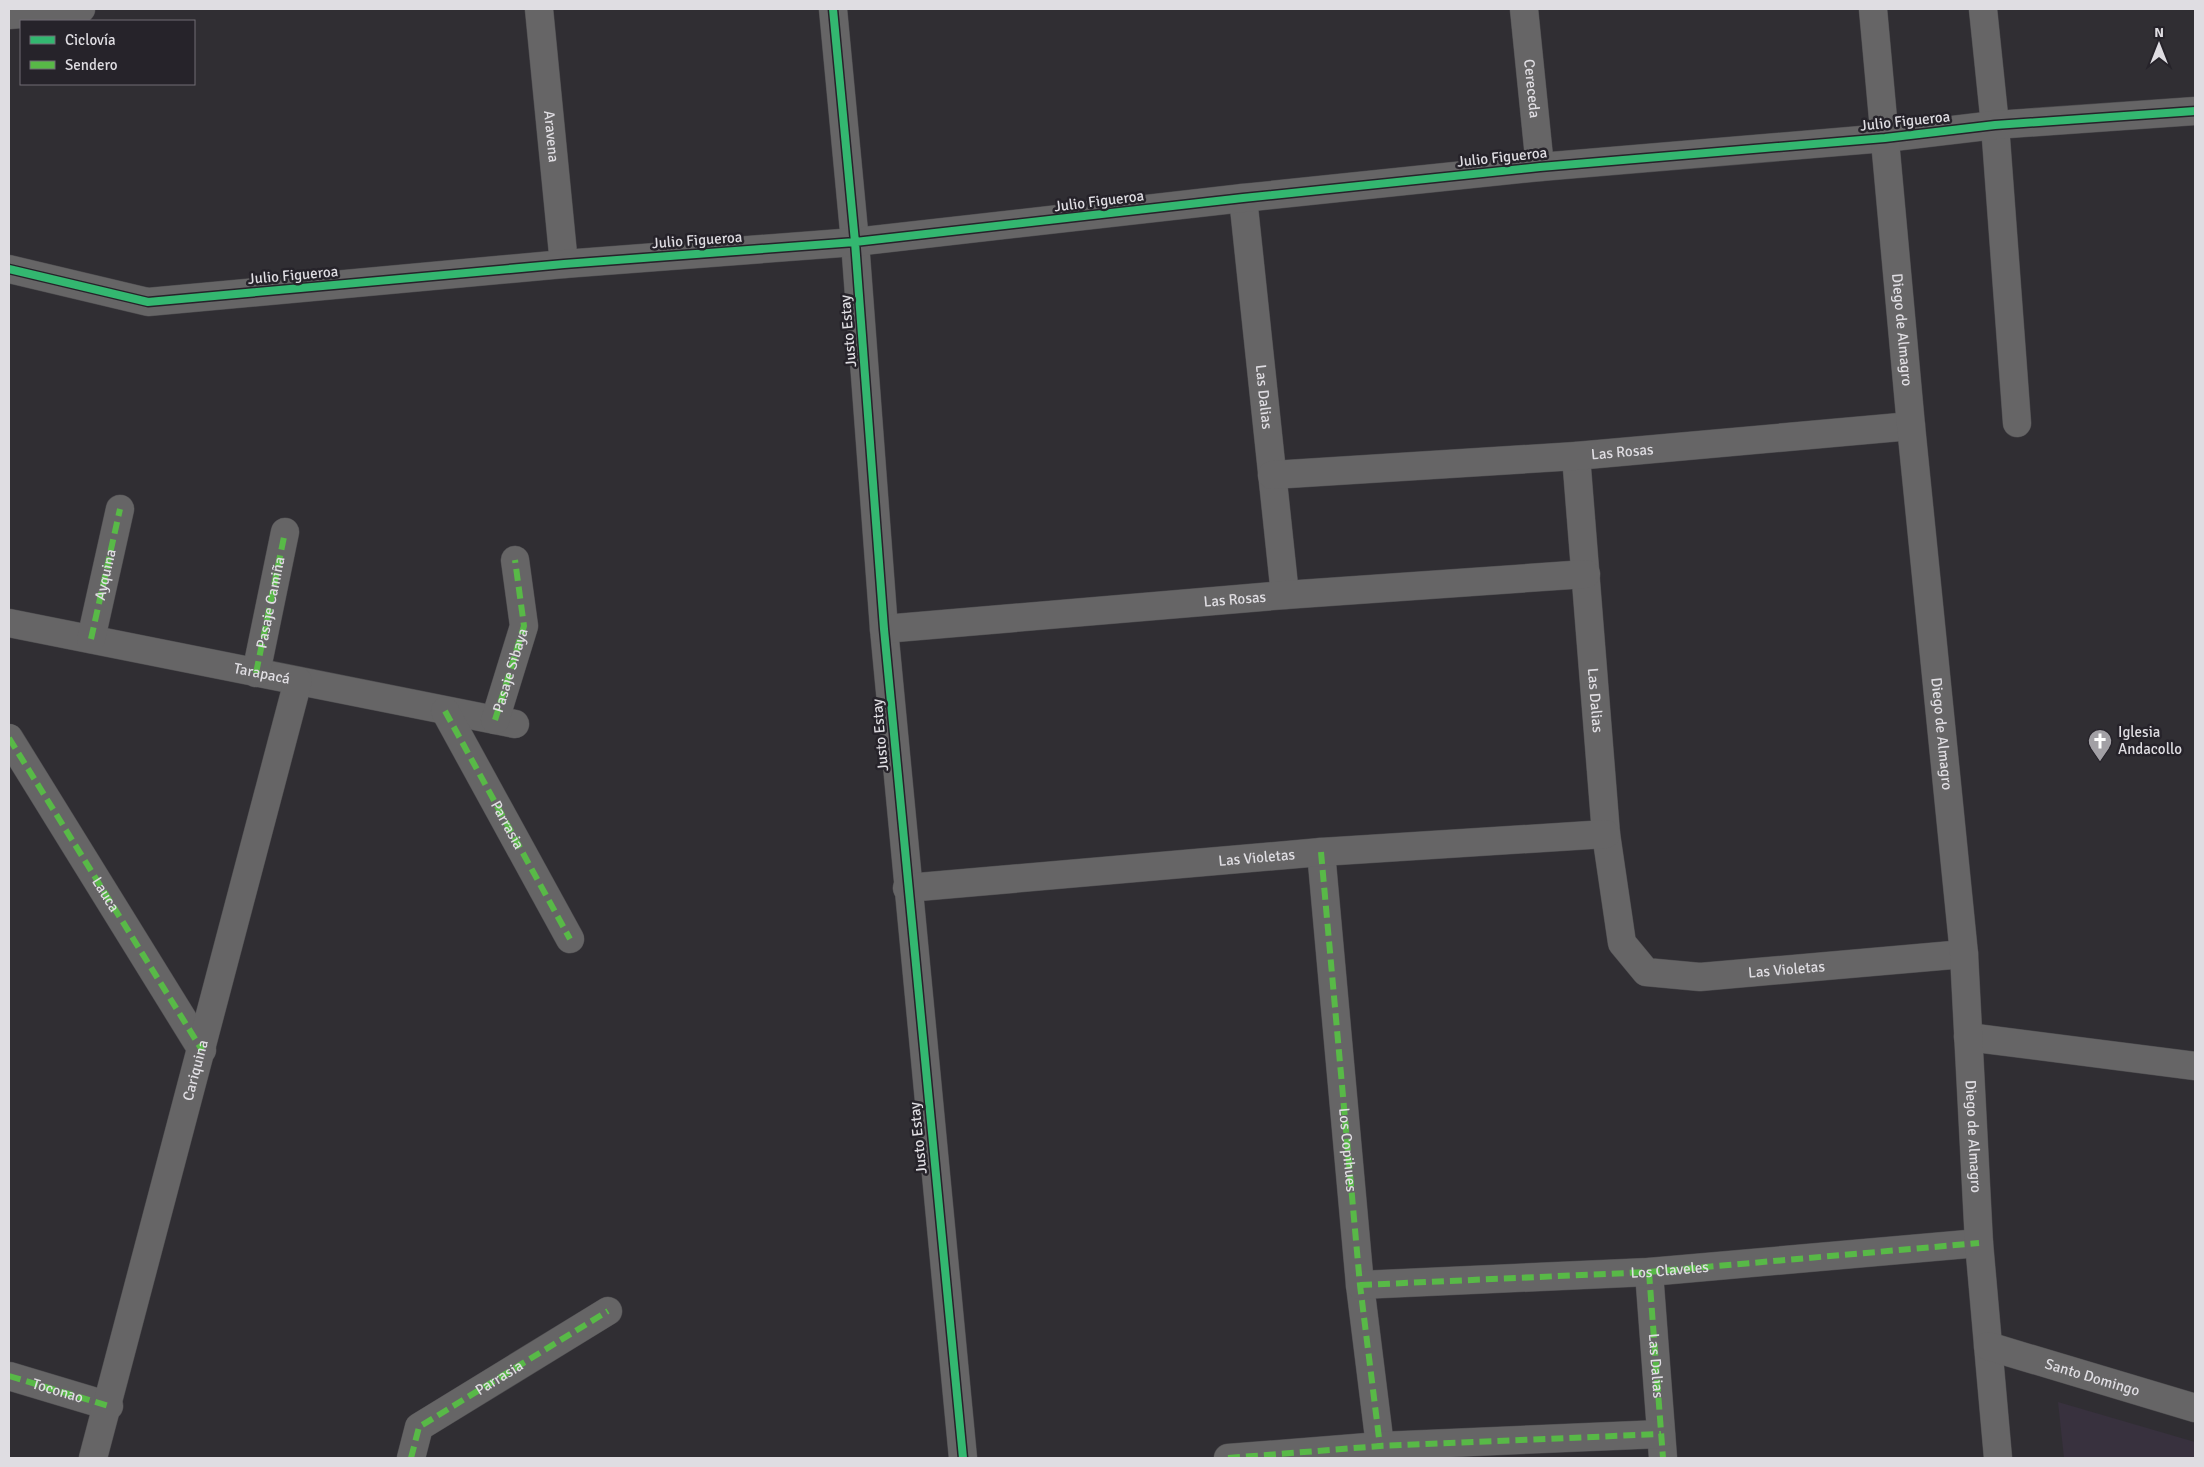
<svg xmlns="http://www.w3.org/2000/svg" width="2204" height="1467" font-family="Signika,sans-serif">
<rect width="100%" height="100%" fill="#302e33"/>
<!-- built -->
<path fill="#38313e" d="M2058,1402l137,40v16h-131z"/>
<g fill="none" stroke-linecap="round" stroke-linejoin="round">
<!-- minor casing -->
<g stroke="#4c4b4e" stroke-width="29">
<g id="minor">
<path id="s1" d="M539,9l25,255"/>
<path d="M833,9l22,233 29,387 79,829"/>
<path id="s2" d="M1524,9l16,158"/>
<path d="M1983,9l12,116 22,298"/>
<path d="M9,15l72,-6"/>
<path id="s3" d="M1243,198l42,397"/>
<path d="M9,269l139,33 416,-38 291,-22 388,-44 297,-31 345,-29 110,-13 200,-14"/>
<path id="s4" d="M1576,456l30,378 16,109 24,29 54,5 264,-23"/>
<path id="s5" d="M1272,475l304,-19 335,-30"/>
<path id="s6" d="M9,623l506,101"/>
<path id="s7" d="M884,629l401,-34 301,-21"/>
<path d="M91,639l29,-130"/>
<path d="M256,673l29,-141"/>
<path d="M445,711l125,228"/>
<path d="M495,720l29,-94 -9,-66"/>
<path id="s8" d="M9,738l193,312"/>
<path d="M1321,852l39,433 20,161"/>
<path id="s9" d="M907,888l414,-36 285,-18"/>
<path d="M1968,1037l227,29"/>
<path d="M1649,1272l14,186"/>
<path id="s10" d="M1360,1285l289,-13 330,-29"/>
<path d="M9,1376l100,30"/>
<path id="s11" d="M93,1458l205,-777"/>
<path d="M411,1458l8,-31 189,-116"/>
<path d="M1228,1458l152,-12 281,-12"/>
</g>
</g>
<!-- tertiary casing -->
<g stroke="#4c4b4e" stroke-width="29">
<g id="tertiary">
<path id="s12" d="M1873,9l38,417 53,528 15,289 19,215"/>
<path id="s13" d="M1988,1346l207,62"/>
</g>
</g>
<!-- minor -->
<use href="#minor" stroke="#666566" stroke-width="28"/>
<!-- tertiary -->
<use href="#tertiary" stroke="#666566" stroke-width="28"/>
<!-- quiet -->
<g stroke="#58b947" stroke-width="6" stroke-dasharray="12 6" stroke-linecap="butt">
<path id="s14" d="M91,639l29,-130"/>
<path id="s15" d="M256,673l29,-141"/>
<path id="s16" d="M445,711l125,228"/>
<path id="s17" d="M495,720l29,-94 -9,-66"/>
<path d="M9,738l193,312"/>
<path id="s18" d="M1321,852l39,433 20,161"/>
<path id="s19" d="M1649,1272l14,186"/>
<path d="M1360,1285l289,-13 330,-29"/>
<path id="s20" d="M9,1376l100,30"/>
<path id="s21" d="M411,1458l8,-31 189,-116"/>
<path d="M1228,1458l152,-12 281,-12"/>
</g>
<!-- cycleway casing -->
<g stroke="#26232a" stroke-width="11">
<path id="cycleway" d="M833,9l22,233 29,387 79,829
M9,269l139,33 416,-38 291,-22 388,-44 297,-31 345,-29 110,-13 200,-14"/>
</g>
<!-- cycleway -->
<use href="#cycleway" stroke="#33b770" stroke-width="8"/>
</g>
<!-- icons -->
<defs>
<g id="church-pin" transform="scale(1.25)"><path d="M0 17L-7.5 6A9.5 9.5 0 1 1 7.5 6Z" fill="#a2a0a5" stroke="#26232a"/><path d="M-1.2-6h2.4v3.5h3.3v2.4h-3.3V6h-2.4V-.1h-3.3v-2.4h3.3Z" fill="#fff"/></g>
</defs>
<g fill-rule="evenodd">
<use href="#church-pin" x="2100" y="741"/>
</g>
<g text-anchor="middle" stroke-width="5" stroke-linejoin="round" paint-order="stroke">
<!-- street labels -->
<g font-size="15" fill="#dfdde2" stroke="#26232a">
<text dy="5" stroke="none"><textPath href="#s2" startOffset="80">Cereceda</textPath></text>
<text transform="translate(1905 121) rotate(-6)" y="5">Julio Figueroa</text>
<text dy="5" stroke="none"><textPath href="#s1" startOffset="128">Aravena</textPath></text>
<text transform="translate(1502 157) rotate(-6)" y="5">Julio Figueroa</text>
<text transform="translate(1099 201) rotate(-7)" y="5">Julio Figueroa</text>
<text transform="translate(697 240) rotate(-4)" y="5">Julio Figueroa</text>
<text transform="translate(293 275) rotate(-5)" y="5">Julio Figueroa</text>
<text dy="5" stroke="none"><textPath href="#s12" startOffset="322">Diego de Almagro</textPath></text>
<text transform="translate(848 331) rotate(-95)" y="5">Justo Estay</text>
<text dy="5" stroke="none"><textPath href="#s3" startOffset="200">Las Dalias</textPath></text>
<text dy="5" stroke="none"><textPath href="#s5" startOffset="351">Las Rosas</textPath></text>
<text dy="5" stroke="none"><textPath href="#s14" startOffset="66">Ayquina</textPath></text>
<text dy="5" stroke="none"><textPath href="#s7" startOffset="352">Las Rosas</textPath></text>
<text dy="5" stroke="none"><textPath href="#s15" startOffset="72">Pasaje Camiña</textPath></text>
<text dy="5" stroke="none"><textPath href="#s17" startOffset="52">Pasaje Sibaya</textPath></text>
<text dy="5" stroke="none"><textPath href="#s6" startOffset="258">Tarapacá</textPath></text>
<text dy="5" stroke="none"><textPath href="#s4" startOffset="245">Las Dalias</textPath></text>
<text dy="5" stroke="none"><textPath href="#s12" startOffset="728">Diego de Almagro</textPath></text>
<text transform="translate(880 735) rotate(-95)" y="5">Justo Estay</text>
<text dy="5" stroke="none"><textPath href="#s16" startOffset="130">Parrasia</textPath></text>
<text dy="5" stroke="none"><textPath href="#s9" startOffset="351">Las Violetas</textPath></text>
<text dy="5" stroke="none"><textPath href="#s8" startOffset="184">Lauca</textPath></text>
<text dy="5" stroke="none"><textPath href="#s4" startOffset="668">Las Violetas</textPath></text>
<text dy="5" stroke="none"><textPath href="#s11" startOffset="401">Cariquina</textPath></text>
<text dy="5" stroke="none"><textPath href="#s12" startOffset="1132">Diego de Almagro</textPath></text>
<text transform="translate(918 1138) rotate(-96)" y="5">Justo Estay</text>
<text dy="5" stroke="none"><textPath href="#s18" startOffset="299">Los Copihues</textPath></text>
<text dy="5" stroke="none"><textPath href="#s10" startOffset="310">Los Claveles</textPath></text>
<text dy="5" stroke="none"><textPath href="#s19" startOffset="94">Las Dalias</textPath></text>
<text dy="5" stroke="none"><textPath href="#s21" startOffset="126">Parrasia</textPath></text>
<text dy="5" stroke="none"><textPath href="#s13" startOffset="109">Santo Domingo</textPath></text>
<text dy="5" stroke="none"><textPath href="#s20" startOffset="51">Toconao</textPath></text>
</g>
<!-- poi labels -->
<g font-size="15" fill="#dfdde2" stroke="#26232a" text-anchor="start">
<text x="2118" y="737">Iglesia<tspan x="2118" dy="17">Andacollo</tspan></text>
</g>
</g>
<!-- border -->
<rect width="2204" height="1467" fill="none" stroke="#dfdde2" stroke-width="20"/>
<!-- legend -->
<rect x="20" y="20" width="175" height="65" fill="#26232a" stroke="#706d74"/>
<rect x="30" y="36" width="25" height="8" fill="#33b770" stroke="#706d74"/>
<text x="65" y="45" font-size="15" fill="#dfdde2">Ciclovía</text>
<rect x="30" y="61" width="25" height="8" fill="#58b947" stroke="#706d74"/>
<text x="65" y="70" font-size="15" fill="#dfdde2">Sendero</text>
<!-- north arrow -->
<g transform="translate(2159 45)" stroke="#26232a" stroke-width="4" paint-order="stroke">
<path d="M0-4L9 19L0 12L-9 19Z" fill="#dfdde2"/>
<text y="-8" font-size="14" font-weight="bold" text-anchor="middle" fill="#dfdde2">N</text>
</g>
</svg>
